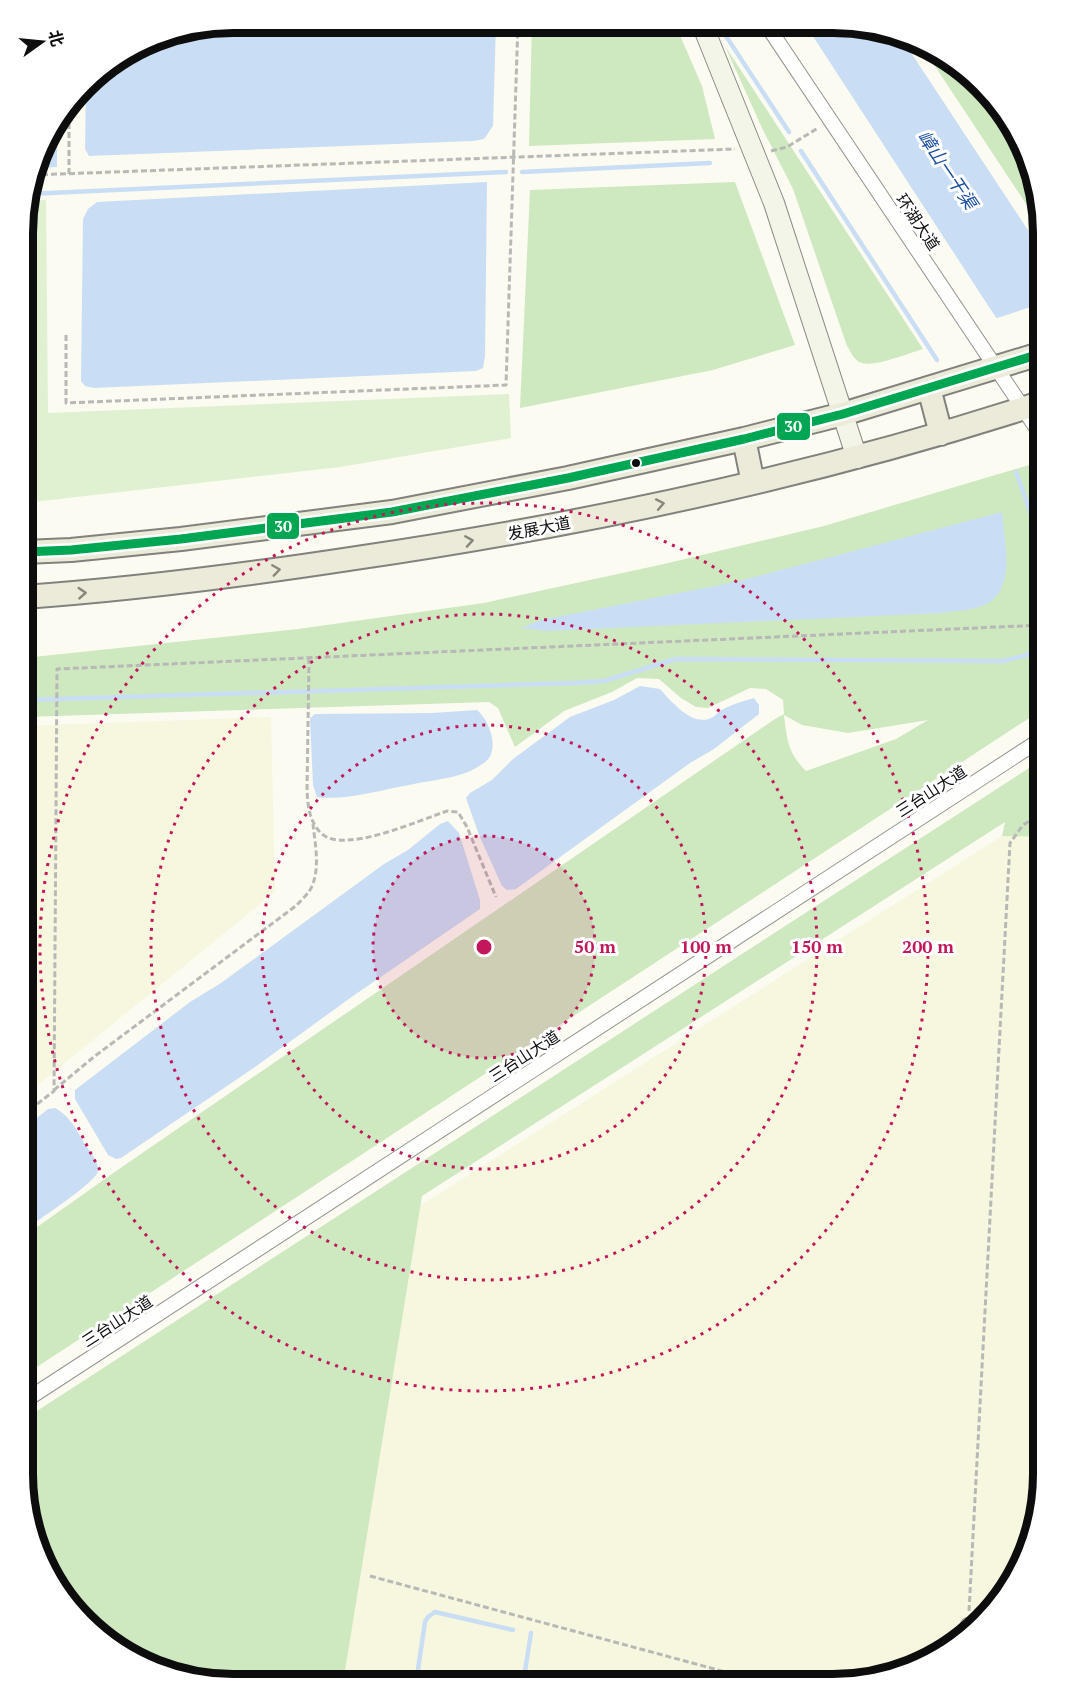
<svg xmlns="http://www.w3.org/2000/svg" width="1066" height="1707" font-family="'PT Serif','Noto Sans SC',serif">
<rect width="100%" height="100%" fill="#fbfbf1"/>
<!-- farmland -->
<path fill="#f6f7de" d="M271,717l4,175 -252,205 1,-371z
M1002,836l41,1v651l-11,54 -32,60 -87,67 -80,15h-115l-8,-5 -1,5 -366,-1 77,-477z"/>
<!-- green -->
<path fill="#dff1d1" d="M46,200l2,213 461,-19 2,44 -171,29 -316,36v-297l2,-5z"/>
<!-- forest -->
<path fill="#cee8c0" fill-rule="evenodd" d="M532,23l143,1 27,62 13,53 -186,7z
M725,46l198,303c-14,4 -48,18 -61,14 -8,-2 -11,-11 -15,-17l-54,-157 -31,-61z
M925,51l36,15 67,87 14,75z
M735,182l60,163 -82,25 -193,38 10,-218z
M1036,463l7,12v234l-1020,667v-139l96,-68 656,-450 9,-5 -1,-14 -17,-11 -16,-1 -42,20 -12,-1 -15,-9 -22,-19 -22,-1 -25,14 -48,19 -49,36 -17,-39 -9,-6 -465,15v-59l274,-29 186,-26 180,-39 160,-38zM784,715l18,10 46,8 80,-13 -32,19 -90,32c-18,-18 -19,-31 -22,-56z
M1043,759v78l-41,-1 3,-14 -583,374 -79,487h-137l-101,-42 -67,-87 -15,-80v-54z"/>
<!-- water -->
<path fill="#c9def4" d="M233,23h263l-3,103 -9,13 -11,2 -384,15 -4,-7 1,-64 8,-10 59,-37z
M805,24h56l43,18 139,211v133l-54,-79z
M57,123v44l-21,1 8,-28z
M487,182l-2,174 -2,12 -7,3 -382,17 -9,-2 -4,-5 2,-162 5,-10 9,-7z
M1002,512c2,32 17,82 -23,95 -12,4 -25,4 -37,6l-395,18 -26,-3 20,-8 194,-38z
M640,686l20,3c11,12 32,38 51,29 3,-1 5,-4 8,-6 10,-7 24,-11 35,-14l5,7v9l-45,35 -24,14 -174,126 -9,1 -5,-4 -23,-51 -13,-37 4,-5 22,-13 21,-21 57,-42 44,-17z
M477,710c13,11 24,41 7,53 -7,5 -17,10 -25,12 -16,5 -34,6 -50,10 -28,5 -65,16 -92,12l-4,-12 -3,-67 5,-4 117,-1z
M448,821l11,12 21,67v9l-127,87 -98,71 -134,91 -5,1 -8,-4 -33,-56v-9l115,-88 31,-19 163,-119 24,-14 32,-26z
M55,1108c14,7 21,21 29,35 5,7 15,19 14,28 -1,11 -63,51 -75,60v-102l25,-20z"/>
<!-- pier -->
<path fill="#fbfbf1" d="M1043,303v86l-49,-70z"/>
<g fill="none" stroke-linecap="round" stroke-linejoin="round">
<!-- stream -->
<path stroke="#c9def4" stroke-width="4.5" d="M718,24l71,108
M801,151l136,209
M522,172l188,-9
M28,194l478,-22
M1016,472l16,45 4,97
M24,700l549,-17 31,-2 72,-22 327,2 24,-6 10,-11v-7
M416,1683l9,-61 3,-5 7,-5 78,18
M523,1684l8,-51"/>
<!-- street casing -->
<g stroke="#949490" stroke-width="16">
<path id="street" d="M766,24l277,414
M23,1402l1020,-664
M968,1625h2"/>
</g>
<!-- secondary casing -->
<g stroke="#8b8b86" stroke-width="22">
<path id="secondary" d="M702,24l72,179 83,255"/>
</g>
<!-- primary casing -->
<g stroke="#81817d" stroke-width="26">
<path id="primary" d="M929,388l12,46
M744,439l9,44
M24,552l47,-2 110,-11 211,-27 176,-34 176,-39 99,-25 200,-61
M24,597c111,-8 221,-22 332,-39 233,-34 463,-83 687,-156"/>
</g>
<!-- path -->
<path stroke="#b8b8b6" stroke-width="3" stroke-dasharray="6 3" stroke-linecap="butt" d="M771,151l16,-4 31,-19
M69,174v-66
M33,175l702,-26
M66,335v68l440,-18 12,-362
M309,658l-2,133c1,15 2,31 15,43 23,20 98,-14 125,-23l11,1 9,15 29,70
M54,1090l41,-34 202,-151c4,-5 10,-10 13,-15 11,-19 5,-46 3,-66
M23,1115l31,-24 3,-422 986,-44
M370,1576l400,108
M969,1611l41,-768 13,-18 20,-12"/>
<!-- street -->
<use href="#street" stroke="#fefefd" stroke-width="14"/>
<!-- secondary -->
<use href="#secondary" stroke="#f4f5e9" stroke-width="20"/>
<!-- primary -->
<use href="#primary" stroke="#ecead8" stroke-width="22"/>
<!-- bus-1 casing -->
<g stroke="#fff" stroke-width="14">
<path id="bus-1" d="M24,552l47,-2 110,-11 211,-27 176,-34 176,-39 99,-25 200,-61"/>
</g>
<!-- bus-1 -->
<use href="#bus-1" stroke="#00a651" stroke-width="9"/>
</g>
<!-- one-way arrows -->
<defs><path id="oneway-chevron" d="M-2-3.5L2.5 0L-2 3.5" fill="none" stroke-width="1.6" stroke-linecap="round" stroke-linejoin="round" transform="scale(1.5)"/></defs>
<g stroke="#88877d">
<use href="#oneway-chevron" transform="translate(660 504) rotate(-11)"/>
<use href="#oneway-chevron" transform="translate(469 541) rotate(-9)"/>
<use href="#oneway-chevron" transform="translate(276 570) rotate(-8)"/>
<use href="#oneway-chevron" transform="translate(82 593) rotate(-4)"/>
</g>
<!-- distance rings -->
<circle cx="484" cy="947" r="111" fill="#c2185b" fill-opacity=".12"/>
<g fill="none" stroke="#c2185b" stroke-width="3" stroke-dasharray="3 6">
<circle cx="484" cy="947" r="111"/>
<circle cx="484" cy="947" r="222"/>
<circle cx="484" cy="947" r="333"/>
<circle cx="484" cy="947" r="444"/>
</g>
<!-- markers -->
<circle fill="#0d0d0d" stroke="#fff" stroke-width="2" cx="636" cy="463" r="5"/>
<g text-anchor="middle" stroke-width="6" stroke-linejoin="round" paint-order="stroke">
<!-- street labels -->
<g font-size="16" fill="#0d0d0d" stroke="#fff">
<text transform="translate(918 222) rotate(56)" y="6">环湖大道</text>
<text transform="translate(539 528) rotate(-11)" y="6">发展大道</text>
<text transform="translate(931 791) rotate(-33)" y="6">三台山大道</text>
<text transform="translate(524 1056) rotate(-33)" y="6">三台山大道</text>
<text transform="translate(117 1321) rotate(-33)" y="6">三台山大道</text>
</g>
<!-- water labels -->
<g font-size="18" font-style="italic" fill="#174b9e" stroke="#fff">
<text transform="translate(947 170) rotate(56)" y="6">嶂山一干渠</text>
</g>
</g>
<!-- crop -->
<path d="M0 0H1066V1707H0ZM233 33H833A200 200 0 0 1 1033 233V1474A200 200 0 0 1 833 1674H233A200 200 0 0 1 33 1474V233A200 200 0 0 1 233 33Z" fill="#fff" fill-rule="evenodd"/>
<path fill="none" stroke="#0d0d0d" stroke-width="8" d="M233 33H833A200 200 0 0 1 1033 233V1474A200 200 0 0 1 833 1674H233A200 200 0 0 1 33 1474V233A200 200 0 0 1 233 33Z"/>
<circle cx="484" cy="947" r="9" fill="#c2185b" stroke="#fff" stroke-width="3"/>
<g font-size="18" text-anchor="middle" font-weight="bold" fill="#c2185b" stroke="#fff" stroke-width="6" stroke-linejoin="round" paint-order="stroke">
<text x="595" y="953">50 m</text>
<text x="706" y="953">100 m</text>
<text x="817" y="953">150 m</text>
<text x="928" y="953">200 m</text>
</g>
<g stroke="#fff" stroke-width="2">
<rect x="776" y="412" width="35" height="29" rx="6" fill="#00a651"/>
<rect x="266" y="512" width="34" height="28" rx="6" fill="#00a651"/>
</g>
<g font-size="16" text-anchor="middle" font-weight="bold" fill="#fff">
<text x="793" y="432">30</text>
<text x="283" y="532">30</text>
</g>
<!-- north arrow -->
<g transform="translate(42 42) rotate(75)" stroke="#ffffff" stroke-width="4.5" paint-order="stroke">
<path d="M0-4.5L10 22L0 15L-10 22Z" fill="#0d0d0d"/>
<text y="-9" font-size="16" font-weight="bold" text-anchor="middle" fill="#0d0d0d">北</text>
</g>
</svg>
